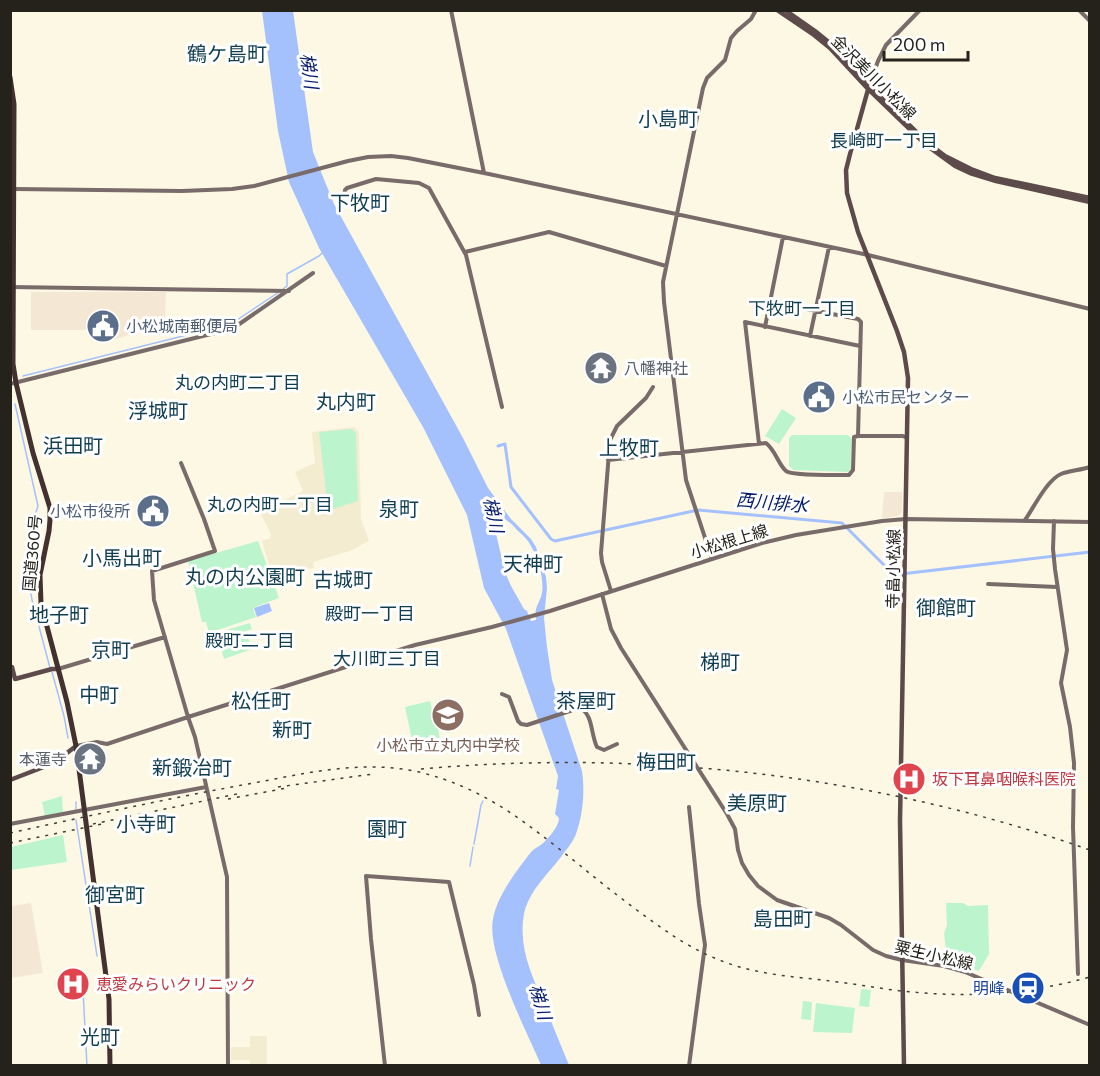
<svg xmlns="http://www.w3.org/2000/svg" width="1100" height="1076" font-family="Commissioner,'Noto Sans JP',sans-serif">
<rect width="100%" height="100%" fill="#fdf8e4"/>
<!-- commercial -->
<path fill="#f4e8d4" d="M31,292h135l-1,31 -52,17 -1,-1v-9h-81z
M884,492h18v20l-4,4 -16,2z
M31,903l12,70 -32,5v-72z"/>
<!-- built -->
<path fill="#f4ecd1" d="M354,427l5,5 2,87 8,22 -19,10 -37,11 1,6 -42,7 -10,-34 8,-3 1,-4 -11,-22 43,-21 -8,-19 20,-9 -3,-31z
M250,1036h17v29h-17v-5h-19v-13h19z"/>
<!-- green -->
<path fill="#bcf5cd" d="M782,409l14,9 -17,26 -14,-8z
M352,429l4,4 2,68 -28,9 -3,-10 -8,-68z
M792,435h56l4,4 -1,30 -3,3 -55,-2 -4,-4v-28z
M258,541l21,57 -26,10 3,9 -47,16 -3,-11h-4l-14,-61z
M250,623l2,6 -6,2 6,18 -28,10 -8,-26z
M430,701l3,12h3l4,28 -22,7 -5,-3 -8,-38z
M62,796l1,16 -18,4 -3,-14z
M63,835l4,27 -56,8v-23z
M946,903h17l5,3 20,-1 1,49 -10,17 -32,-11 -3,-27 3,-8z
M862,989l9,1 -2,17 -10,-1 2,-16z
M803,1001l9,1 -1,18 -10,-1z
M816,1003l39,5 -3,25 -39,-1z"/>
<!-- water -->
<path fill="#a5c1fd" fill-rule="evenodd" d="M262,11h31l20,141 21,52 129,234 25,50 23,31 20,20 5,8 10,30 1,11 -3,30 3,29 5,33 30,91c3,20 1,44 -6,63 -3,8 -10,16 -15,23 -14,18 -32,34 -37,57 -6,34 8,62 21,92 8,20 16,40 24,59h-28c-14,-33 -55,-112 -48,-146 4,-23 24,-49 38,-67 4,-4 7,-5 11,-8 7,-6 17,-18 17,-26l-4,-4 4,-24 -3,-1 2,-13 -52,-147 -22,-41 -17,-73 -44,-88 -104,-179 -30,-66 -11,-51zM498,518c8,0 14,6 19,12 6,5 12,11 15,18 7,12 12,32 10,45 -3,13 -8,12 -6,27l-5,1 -4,-10 -3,-2 -13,-23 -6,-14 -11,-47 1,-4z
M269,603l3,8 -15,6 -3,-9z"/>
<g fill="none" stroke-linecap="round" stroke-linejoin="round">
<!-- stream -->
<path stroke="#a5c1fd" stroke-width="1.5" d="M283,289l4,-3v-12l32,-18 3,-3
M23,376l208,-52 48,-32
M15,404l23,102 -11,35v27l5,32 18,68
M52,672l12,44 4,22
M76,802v7
M76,820l21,136
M474,844l7,-39 2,-4
M470,866l3,-19
M82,971l5,95"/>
<!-- canal -->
<path stroke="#a5c1fd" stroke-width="3" d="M498,446l7,-2 6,43 40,52 4,2 143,-31 144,13 47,47 12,4 189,-22"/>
<!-- secondary -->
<path stroke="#796b6a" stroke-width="4" d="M451,10l33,163
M1079,10l11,11
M869,86l9,-25 8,-16 34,-35
M14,189l168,2 50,-2 22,-3 94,-25 20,-4 23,-1 17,2 76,15 384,82 222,54
M343,202l2,-12 2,-2 29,-9 43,4 10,5 37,67 36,152
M465,252l84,-20 117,34
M10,287l279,4
M770,302l88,17 3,3 -3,114
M765,327l18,-90
M810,336l19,-89
M10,384l217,-54 8,-3 78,-54
M759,444l-14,-122 115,24
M608,460l158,-17c10,8 12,21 20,28 5,5 53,4 63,4l4,-5 1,-33 4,-1h45l4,2
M181,463l23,56 11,32 -63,20 2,29 34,117 227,-72 77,-18 58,-16 212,-68 34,-8 86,-14 24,-2 184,3
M1025,520c9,-13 22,-40 36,-46 7,-3 20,-4 29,-7
M1054,521l-1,28 2,20 12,81 -6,33 9,44 4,36 -1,64 5,147
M712,559l-26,-79 -22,-178 -1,-20 40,-194 4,-10 18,-18 6,-22 6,-7 14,-12 5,-9
M988,584l69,3
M611,591l-9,-29 -1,-9 9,-113 7,-14 29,-28 7,-11
M602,594l9,35 10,19 106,166 8,15 3,21 4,13 7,12 9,11 19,14 52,18 12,7 32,25 13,6 16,4 42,6 21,6 125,53
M58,669l107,-32
M502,694l7,3 9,24 3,3 6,1 49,-16h6c11,8 9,26 15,38l7,3 13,-6
M76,746l21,-4 10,2 81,-27 7,20 32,140 1,189
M10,824l196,-37
M385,1066l-14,-127 -5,-63 83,6 25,103 5,30
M689,1066l16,-121 -6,-41 -10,-97"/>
<!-- primary -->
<path stroke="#5c4b4a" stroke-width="4.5" d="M777,10l37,25 16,13 39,42 57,55 29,21 15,7 26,8 94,21
M785,10l30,21 16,13 38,42 59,57 17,13 26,13 24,9 95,20
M869,86l-19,68 -4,16 1,23 11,39 39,99 7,21 4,26 -8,443 4,245
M10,667h2l3,12 37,-10h6
M10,780l44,-17 22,-17"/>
<!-- highway -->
<path stroke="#433130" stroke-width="5" d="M10,77l4,27 -1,260 3,19 17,70 17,55v12l-1,11 -9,44 1,29 26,98 9,44 33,253 1,67"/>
<!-- rail -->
<path stroke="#403e35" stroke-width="1.5" stroke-dasharray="3 6" stroke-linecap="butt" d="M421,769c224,-20 456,6 669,81
M278,787l95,-13
M228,799l59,-11
M93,824l144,-30
M10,833c83,-18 165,-36 249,-51 52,-10 106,-22 160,-10 66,16 106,50 158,91 29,24 60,48 92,70 25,17 54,31 83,37 29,7 58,8 86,12 25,3 49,8 74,10 59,6 121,1 178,-15
M10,843l92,-19"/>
</g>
<!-- icons -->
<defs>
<g id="civic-disc" transform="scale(1.725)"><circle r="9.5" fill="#5c6f8a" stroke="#fff"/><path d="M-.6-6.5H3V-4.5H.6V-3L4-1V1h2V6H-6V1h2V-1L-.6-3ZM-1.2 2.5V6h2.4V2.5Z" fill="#fff"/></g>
<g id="temple-disc" transform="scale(1.725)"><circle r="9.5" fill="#6b7280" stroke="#fff"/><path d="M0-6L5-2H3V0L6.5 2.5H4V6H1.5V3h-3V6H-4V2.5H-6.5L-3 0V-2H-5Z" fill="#fff"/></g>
<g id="school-disc" transform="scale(1.725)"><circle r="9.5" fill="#8d6e63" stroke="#fff"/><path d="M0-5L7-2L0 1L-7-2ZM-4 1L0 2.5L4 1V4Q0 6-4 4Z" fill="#fff"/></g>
<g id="hospital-disc" transform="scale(1.725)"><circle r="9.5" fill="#e0444e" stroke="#fff"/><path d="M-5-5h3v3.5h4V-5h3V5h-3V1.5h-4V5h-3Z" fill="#fff"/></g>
<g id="station-disc" transform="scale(1.725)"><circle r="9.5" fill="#1a4fb4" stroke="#fff"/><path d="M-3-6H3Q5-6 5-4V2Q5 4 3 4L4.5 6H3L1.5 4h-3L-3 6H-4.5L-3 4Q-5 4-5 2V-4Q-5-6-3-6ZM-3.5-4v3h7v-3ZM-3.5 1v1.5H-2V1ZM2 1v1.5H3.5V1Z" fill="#fff"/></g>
</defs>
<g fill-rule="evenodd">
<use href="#civic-disc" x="103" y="326"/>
<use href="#temple-disc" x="601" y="368"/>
<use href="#civic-disc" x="819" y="397"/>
<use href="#civic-disc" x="153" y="511"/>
<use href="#school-disc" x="448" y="715"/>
<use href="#temple-disc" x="90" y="759"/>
<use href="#hospital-disc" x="909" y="779"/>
<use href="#hospital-disc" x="73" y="984"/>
<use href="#station-disc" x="1028" y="988"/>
</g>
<g text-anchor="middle" stroke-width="6" stroke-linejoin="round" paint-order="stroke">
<!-- street labels -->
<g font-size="16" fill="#24221b" stroke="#fff">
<text transform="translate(874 77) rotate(45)" y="6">金沢美川小松線</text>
<text transform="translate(729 541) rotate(-17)" y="6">小松根上線</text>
<text transform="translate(32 553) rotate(-85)" y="6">国道360号</text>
<text transform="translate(893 569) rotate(-89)" y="6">寺畠小松線</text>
<text transform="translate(934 955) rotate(13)" y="6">粟生小松線</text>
</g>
<!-- service labels -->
<g font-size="16" fill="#4e5e75" stroke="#fff" text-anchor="start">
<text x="126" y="332">小松城南郵便局</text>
<text x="842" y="403">小松市民センター</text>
<text x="130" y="517" text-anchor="end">小松市役所</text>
</g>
<!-- worship labels -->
<g font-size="16" fill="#5b616d" stroke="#fff" text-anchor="start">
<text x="624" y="374">八幡神社</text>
<text x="67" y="765" text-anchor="end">本蓮寺</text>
</g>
<!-- education labels -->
<g font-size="16" fill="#785e54" stroke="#fff">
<text x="448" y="751">小松市立丸内中学校</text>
</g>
<!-- health labels -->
<g font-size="16" fill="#be3a42" stroke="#fff" text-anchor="start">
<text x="932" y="785">坂下耳鼻咽喉科医院</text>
<text x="96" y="990">恵愛みらいクリニック</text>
</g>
<!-- transit labels -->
<g font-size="16" fill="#164399" stroke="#fff" text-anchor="end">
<text x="1005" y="994">明峰</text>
</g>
<!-- water labels -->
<g font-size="18" font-style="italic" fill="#051c6f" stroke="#fff">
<text transform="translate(309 71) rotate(82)" y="6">梯川</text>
<text transform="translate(772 503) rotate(5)" y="6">西川排水</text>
<text transform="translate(493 515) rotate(78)" y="6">梯川</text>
<text transform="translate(540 1002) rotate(74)" y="6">梯川</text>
</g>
<!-- neighbourhood labels -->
<g font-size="18" fill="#103d52" stroke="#fff">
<text x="884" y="147">長崎町一丁目</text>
<text x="802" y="315">下牧町一丁目</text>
<text x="238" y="389">丸の内町二丁目</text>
<text x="270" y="511">丸の内町一丁目</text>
<text x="370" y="620">殿町一丁目</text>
<text x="250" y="647">殿町二丁目</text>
<text x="387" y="665">大川町三丁目</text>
</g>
<!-- quarter labels -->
<g font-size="20" fill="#103d52" stroke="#fff">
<text x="227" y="61">鶴ケ島町</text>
<text x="668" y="126">小島町</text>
<text x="360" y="210">下牧町</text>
<text x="346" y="409">丸内町</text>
<text x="158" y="418">浮城町</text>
<text x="73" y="453">浜田町</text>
<text x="629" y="455">上牧町</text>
<text x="399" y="516">泉町</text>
<text x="122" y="565">小馬出町</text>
<text x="533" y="571">天神町</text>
<text x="245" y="584">丸の内公園町</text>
<text x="343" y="587">古城町</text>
<text x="946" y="615">御館町</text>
<text x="59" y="622">地子町</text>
<text x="111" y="657">京町</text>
<text x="720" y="669">梯町</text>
<text x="99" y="702">中町</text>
<text x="261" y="708">松任町</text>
<text x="586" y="708">茶屋町</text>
<text x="292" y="737">新町</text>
<text x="666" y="769">梅田町</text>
<text x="192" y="775">新鍛冶町</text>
<text x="757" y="810">美原町</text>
<text x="146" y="831">小寺町</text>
<text x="387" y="836">園町</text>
<text x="115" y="902">御宮町</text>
<text x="783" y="926">島田町</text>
<text x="100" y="1044">光町</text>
</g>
</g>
<!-- border -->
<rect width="1100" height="1076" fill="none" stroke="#24221b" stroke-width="24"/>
<!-- scale -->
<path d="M884 51v9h84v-9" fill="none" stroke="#24221b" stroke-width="3"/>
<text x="893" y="51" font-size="18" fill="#24221b" stroke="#ffffff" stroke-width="4.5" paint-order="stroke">200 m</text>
</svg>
